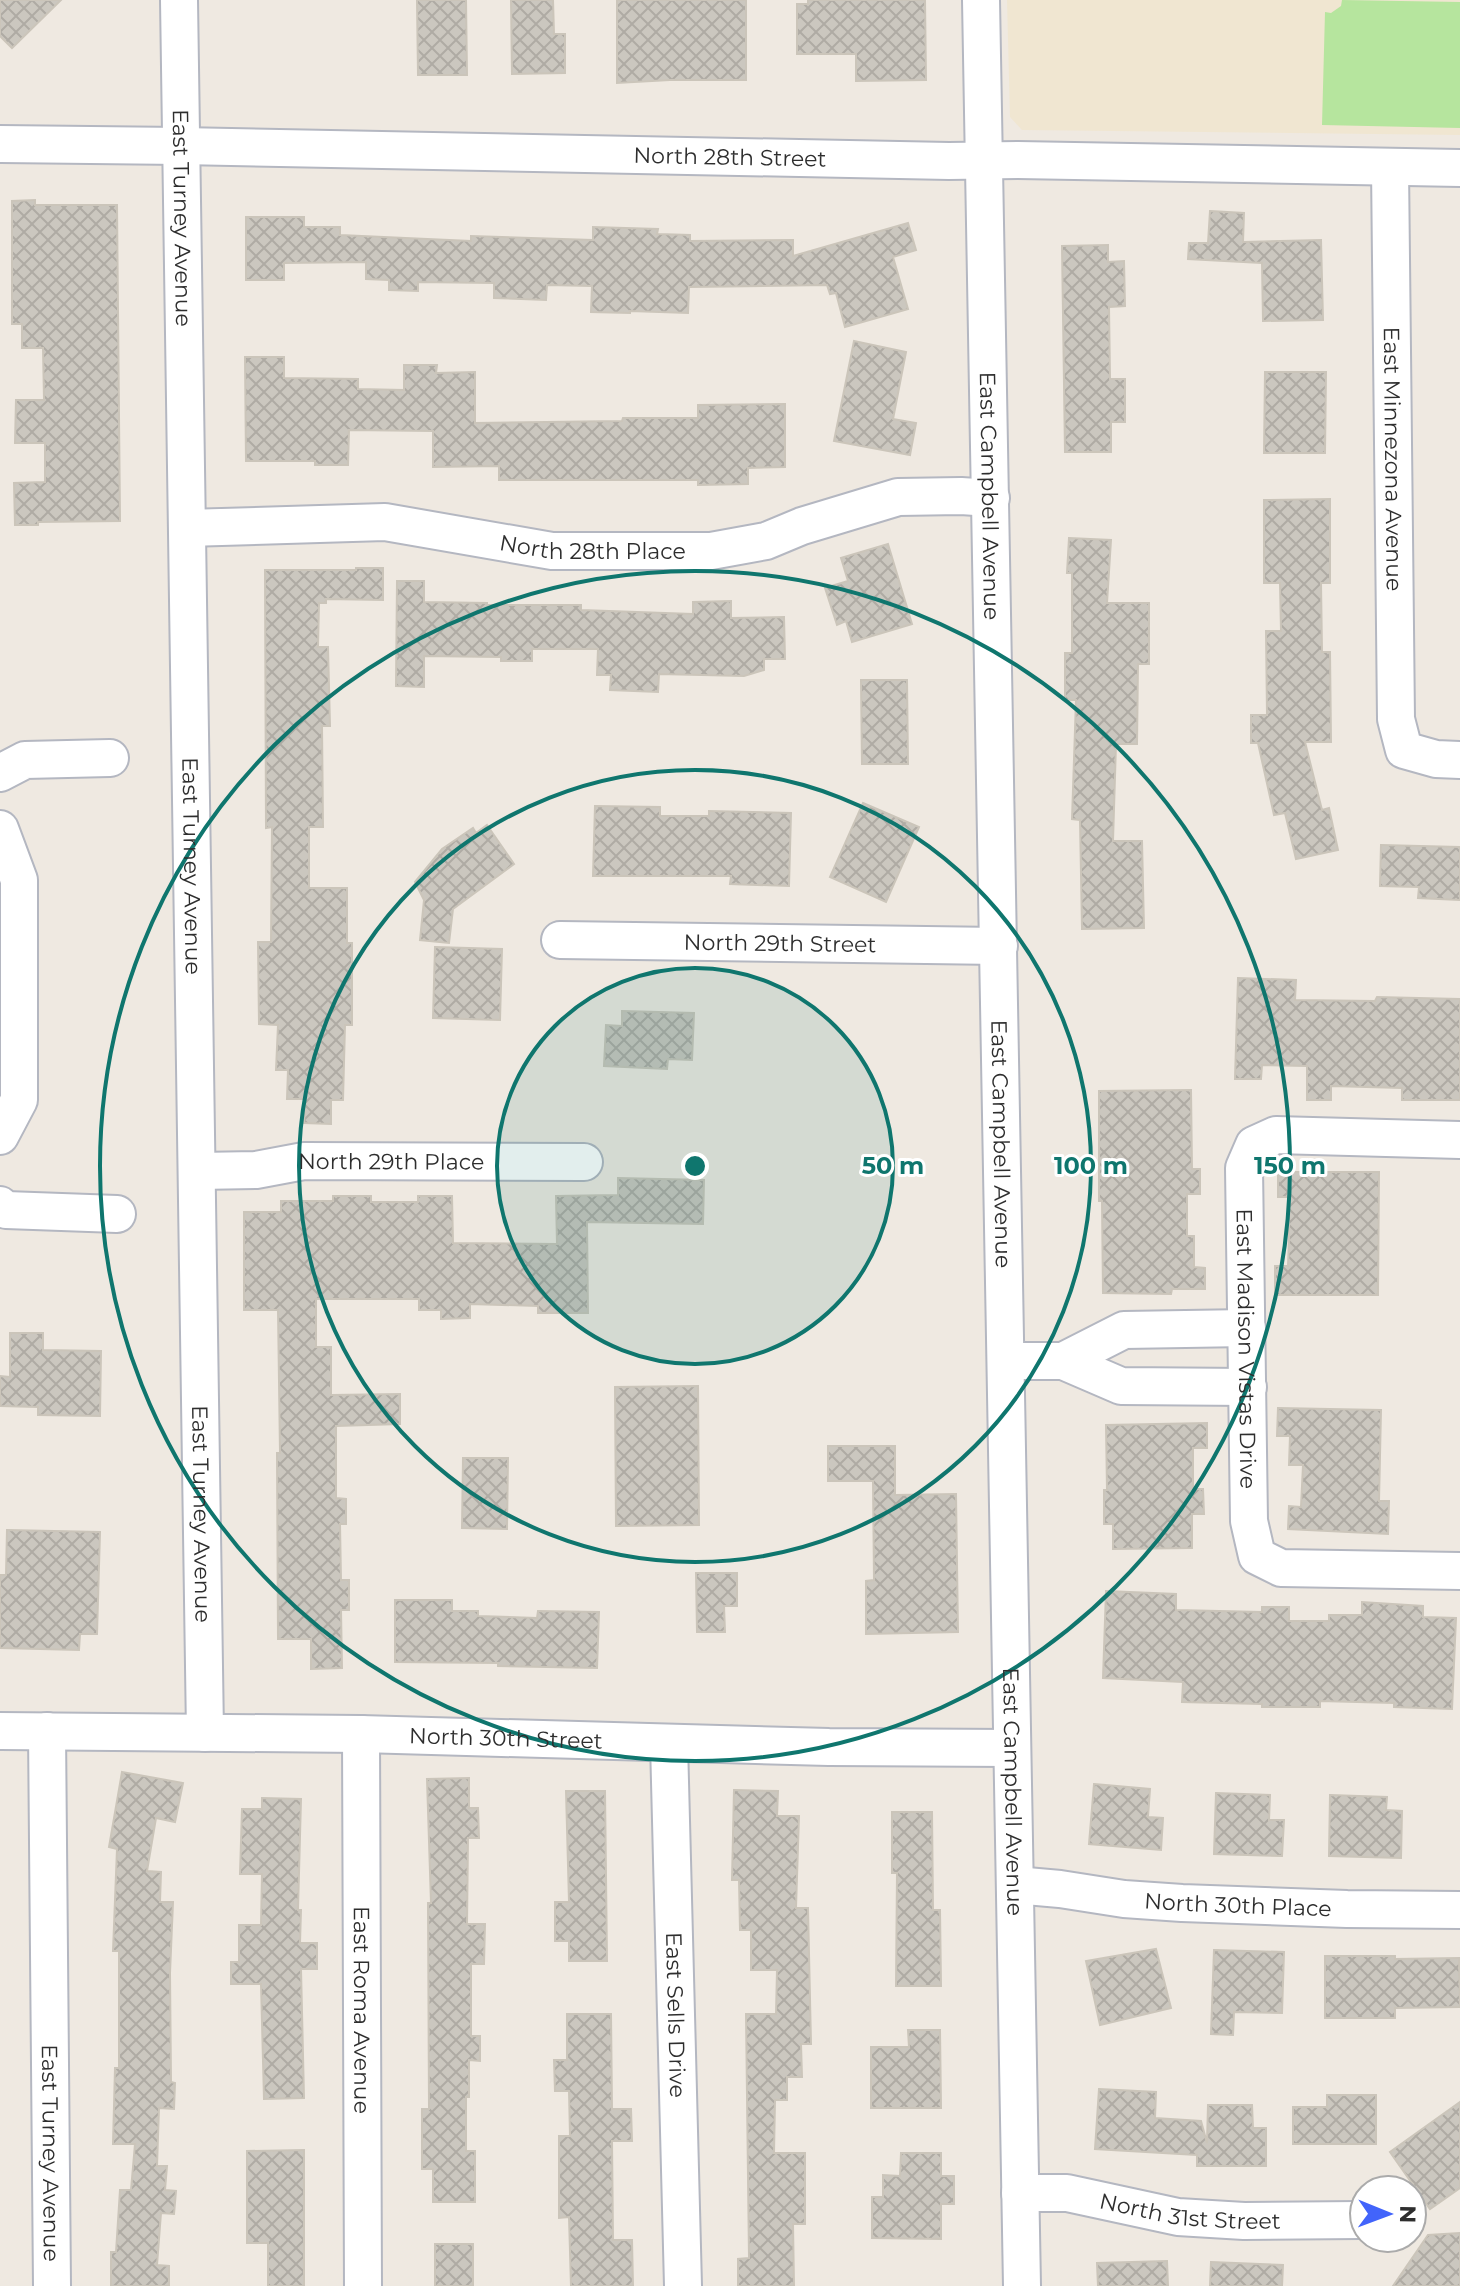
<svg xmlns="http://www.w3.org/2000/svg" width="1460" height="2286" font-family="Montserrat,sans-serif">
<defs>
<pattern id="building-cross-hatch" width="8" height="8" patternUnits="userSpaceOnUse" patternTransform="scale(2)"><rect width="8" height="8" fill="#cbc7bf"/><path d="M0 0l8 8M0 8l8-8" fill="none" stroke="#afaba4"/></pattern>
</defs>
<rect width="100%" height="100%" fill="#efe9e1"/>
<!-- education -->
<path fill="#f0e6d1" d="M1007,0h453v135l-438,-5 -12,-13z"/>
<!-- grass -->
<path fill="#b6e59e" d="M1342,0l118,2v126l-138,-3 3,-113 6,1 10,-7z"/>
<!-- building -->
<path fill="url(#building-cross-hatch)" stroke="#cbc5ba" stroke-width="2" d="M0,0h61l-49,48 -12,-12z
M417,0h49l1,75h-49z
M511,0h42l1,34h11v39l-53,1z
M617,0h129v80h-76l-53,3z
M808,0h117l1,80 -70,1v-27h-59v-50h11z
M35,200v5h82l3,316 -82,1v3h-23l-1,-42 31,-1v-39h-30l1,-43h28l-1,-52h-21v-24h-10v-123z
M1210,211l34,2 -1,29 78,-2 2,80 -60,1 -1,-58 -74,-4 1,-16h19z
M246,217h58v10h36v8l131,6v-5l122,4v-13l65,2 -1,5 33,1v6l103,-1v16l115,-33 8,27 -23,7 15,52 -63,18 -9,-34 -6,1 -3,-9 -138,2 -1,26 -58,-2v2l-39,-1 1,-26 -45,-1 -1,15 -52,-2v-15l-76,-1v9l-29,-1v-10l-23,-1v-17l-82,1v17h-38z
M1108,245v17l16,-1 1,45 -16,1 1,72h15v43h-14v30h-46l-3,-206z
M854,341l52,11 -13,67 23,4 -6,32 -76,-14z
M245,357h39v21l74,1v10l46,1v-25h33l-1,8 39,-1v51l147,-2 1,-3h75v-13l87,-1v63l-37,1v16l-50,1v-5h-199v-14l-66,1v-36l-84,-1 -1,35h-33v-4h-69z
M1265,372h61l-1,81h-61z
M1330,499v84h-9l1,69h8l1,90h-26l17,68 7,-2 9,42 -42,9 -11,-46 -11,2 -16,-72h-7v-28h16l-1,-84h15l-1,-48h-16v-83z
M1069,538l42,2 -4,63h42v61h-11l-1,80h-21l-3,97h29l2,87 -62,1 -2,-109 -8,-1 4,-119h-11v-47h7v-80h-5z
M888,544l24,80 -60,18 -6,-21 -9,4 -12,-37 23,-7 -7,-23z
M356,568h27v32l-57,-1v4h-7l-1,44h10l2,79h-8l1,101h-14v61h38v55h5v82h-7l-2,75h-12v24l-27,-1 1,-24h-18l1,-29h-12l2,-45 -19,-1 -1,-82h13l1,-115 -6,1 -1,-258h91z
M397,581h27v21l63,1v2h94v5l112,4v-12l38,-1v17l53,-1 1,42h-21v11l-20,6 -85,-2 -1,18 -48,-2 1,-15h-14l1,-26h-66v12h-31v-4l-77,-1v31l-28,-1z
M861,680h46l1,84h-46z
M863,803l56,24 -33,75 -56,-25z
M595,806l65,1v9h49v-5l82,2 -2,73 -59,-2 1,-8h-138z
M487,825l27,39 -61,45 -4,34 -29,-3 4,-40 -9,-18 27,-33 31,-21 3,5z
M1381,845l79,2v53l-42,-2 1,-11 -39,-1z
M435,947l67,2 -2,71 -67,-2z
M1238,978l58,2 -1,20 80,1 2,-4 83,2v101h-58v-12l-71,-2v14h-24v-34l-45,-1 -1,14h-26z
M622,1011l72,2 -2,47 -24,-1 -1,10 -63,-3 2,-41 16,1z
M1191,1090l1,79h8v25h-13v42h7v31l11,1v21h-33l-1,5 -68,-1 -1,-92h-3v-110z
M1278,1172h101l-1,123h-103v-29h13l1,-29v-40h-11z
M618,1178l86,2 -1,44 -116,-2 1,91h-50v-7l-68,-2v14l-29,1v-9h-22v-11h-103v48h15v48l69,-1v30l-64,2v72l10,1v25h-6l1,56h8v30h-8l1,58 -31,1v-30h-33l-1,-186h3l-2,-143h-34v-98h37v-11h52v-5h38v6h47v-6h34l1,47 104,1 -1,-48 62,-1z
M10,1333h33v17l58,1 -1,65 -62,-1v-8l-38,-1v-30l10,1z
M698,1386l1,139 -83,1 -1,-139z
M1278,1408l103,2 -2,91h10l-1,33 -100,-5 1,-23 12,1 2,-42h-14l1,-29h-13z
M1207,1423v25h-14v41h10l1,25h-12v34l-79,1v-25h-9v-34h3l-1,-65z
M828,1446h67v49l61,-1 2,138 -92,2v-53l8,-1 -1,-99h-45z
M463,1458h45l-1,71 -45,-1z
M7,1530l93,2 -3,102h-17l-1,16 -79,-2v-73h6z
M696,1573h41v33h-13l1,26h-28z
M1106,1591l70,3v16l86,2v-5h27v14h40v-6h33v-13l61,4v11l33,1 -4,91 -58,-2v-4l-74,-2v6h-58v-3l-80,-2 1,-20 -80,-4z
M395,1600h57v11h26v5l59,2 1,-7 61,1 -2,56 -99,-2v-3l-103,-1z
M122,1772l61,11 -8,39 -19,-4 -9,53 14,1 -1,30h13l-3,71 1,109 4,1 -1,26 -15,-1 -2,58h10l-2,24 11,1 -2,23 -13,-1 -4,52 12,1v20h-58v-34h5l4,-62h11l4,-46h-22l2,-76h4v-117h-6l4,-102 -8,-2z
M469,1778v30h9l1,30h-11l-1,86h18l-1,40h-13v72h9v25l-11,-1v37h-3v54h9v51h-42v-33h-11v-60h7l-1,-206h3l-4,-124z
M1094,1784l56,5 -2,28 15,1 -2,32 -72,-6z
M734,1790l44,1 -1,25h22l-3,92h12l3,136h-10l1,33h-15v23h-12l-1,53h31v71h-12l1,62h-56v-27l11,-1 -3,-244h30l1,-44h-26v-40h-11l-1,-50h-7z
M566,1791h39l2,170h-38v-20h-14v-39h14z
M1216,1793l54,2 -1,25h15l-2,36 -68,-2z
M1330,1795l57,2 -1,13 16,1 -1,47 -72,-2z
M262,1798l39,1 -3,111h3l-1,33h17v26h-16l3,129 -40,1 -3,-115h-30v-22h8v-37h22l1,-51h-22l2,-65h20z
M892,1812h40l1,98h7l1,76h-45l1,-113h-5z
M1156,1949l15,59 -71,17 -14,-64z
M1214,1950l70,2 -2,61 -48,-1 -1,23 -22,-1z
M1325,1956h70v3l64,-1 1,49 -65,1v10h-70z
M567,2014h44l1,95h19l1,32h-20l1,99h19l1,46h-62l-2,-69 -10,1v-82h11l-1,-45h-14l-1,-31h13z
M908,2030h32l1,78h-70v-61h38z
M1099,2089l57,3 -1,26 46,3 6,22 1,-38h44l1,23h13v38h-69v-11l-102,-6z
M1327,2095h49v49h-83v-37h34z
M1460,2102v86l-30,21 -40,-57z
M304,2150v136h-36v-43h-21v-92z
M901,2153h40v23h13v28h-13v35l-69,-1v-41h11v-22l17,1z
M1460,2233v53h-67l35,-51z
M435,2244h38v42h-38z
M1167,2261l1,25h-70l-1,-23z
M1211,2262l72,3 -1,21h-72z"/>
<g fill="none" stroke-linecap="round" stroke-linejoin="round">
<!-- minor casing -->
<g stroke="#b4b7c1" stroke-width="40">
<g id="minor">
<path id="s1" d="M179,0l26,1733"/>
<path id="s2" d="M981,0l41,2286"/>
<path id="s3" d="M0,144l181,2 768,15 69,-1 442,8"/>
<path id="s4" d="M1390,167l6,552 8,31 32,9 24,1"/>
<path id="s5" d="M187,528l198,-6 167,29h159l55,-10 36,-15 96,-29 63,-1 30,2"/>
<path d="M0,773l25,-13 85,-2"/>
<path d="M0,829l19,51v220l-19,36"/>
<path id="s6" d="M560,940l439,6"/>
<path id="s7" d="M1460,1140l-184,-5 -22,10 -10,23 5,353 8,35 24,12 179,3"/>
<path id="s8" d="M198,1171l58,-1 48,-9 280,1"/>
<path d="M0,1205l6,5 111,4"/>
<path d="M1006,1361h57l61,-31 123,-2"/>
<path d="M1063,1361l58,25 127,1"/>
<path id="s9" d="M0,1731l361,3 468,13 183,1"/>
<path id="s10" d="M47,1731l5,555"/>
<path id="s11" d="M361,1734l2,552"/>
<path id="s12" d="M669,1743l14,543"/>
<path id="s13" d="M1015,1885l45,4 64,10 58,4 165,6 113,1"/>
<path id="s14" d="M1020,2193h47l111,24 66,4 116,-1"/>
</g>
</g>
<!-- minor -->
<use href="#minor" stroke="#fff" stroke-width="36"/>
</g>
<!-- distance rings -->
<circle cx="695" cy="1166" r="198" fill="#0f766e" fill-opacity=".12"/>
<g fill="none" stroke="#0f766e" stroke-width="4">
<circle cx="695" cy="1166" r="198"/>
<circle cx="695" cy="1166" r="396"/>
<circle cx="695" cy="1166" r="595"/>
</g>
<g text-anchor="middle" stroke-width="6" stroke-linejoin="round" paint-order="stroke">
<!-- street labels -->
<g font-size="22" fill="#2e2e2e" stroke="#fff">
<text dy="8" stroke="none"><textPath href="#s3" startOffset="730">North 28th Street</textPath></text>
<text dy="8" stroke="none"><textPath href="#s1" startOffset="218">East Turney Avenue</textPath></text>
<text dy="8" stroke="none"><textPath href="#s4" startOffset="292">East Minnezona Avenue</textPath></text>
<text dy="8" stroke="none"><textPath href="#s2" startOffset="496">East Campbell Avenue</textPath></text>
<text dy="8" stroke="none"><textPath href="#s5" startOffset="408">North 28th Place</textPath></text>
<text dy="8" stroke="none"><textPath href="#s1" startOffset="866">East Turney Avenue</textPath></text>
<text dy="8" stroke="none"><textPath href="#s6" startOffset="220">North 29th Street</textPath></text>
<text dy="8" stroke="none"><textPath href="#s2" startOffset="1144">East Campbell Avenue</textPath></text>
<text dy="8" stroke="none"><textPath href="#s8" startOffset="194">North 29th Place</textPath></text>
<text dy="8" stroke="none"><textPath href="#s7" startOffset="414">East Madison Vistas Drive</textPath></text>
<text dy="8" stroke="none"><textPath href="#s1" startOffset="1514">East Turney Avenue</textPath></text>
<text dy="8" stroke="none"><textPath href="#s9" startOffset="506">North 30th Street</textPath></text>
<text dy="8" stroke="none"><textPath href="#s2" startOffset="1792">East Campbell Avenue</textPath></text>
<text dy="8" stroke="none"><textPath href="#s13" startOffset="224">North 30th Place</textPath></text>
<text dy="8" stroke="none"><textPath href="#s11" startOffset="276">East Roma Avenue</textPath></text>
<text dy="8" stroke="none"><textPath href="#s12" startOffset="272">East Sells Drive</textPath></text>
<text dy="8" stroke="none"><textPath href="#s10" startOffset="422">East Turney Avenue</textPath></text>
<text dy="8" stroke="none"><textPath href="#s14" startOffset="172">North 31st Street</textPath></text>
</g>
</g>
<circle cx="695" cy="1166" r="12" fill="#0f766e" stroke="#fff" stroke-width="4"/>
<g font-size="24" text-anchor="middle" font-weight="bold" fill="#0f766e" stroke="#fff" stroke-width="6" stroke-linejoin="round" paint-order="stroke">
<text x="893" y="1174">50 m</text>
<text x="1091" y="1174">100 m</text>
<text x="1290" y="1174">150 m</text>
</g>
<!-- north arrow -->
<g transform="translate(1388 2214) rotate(91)"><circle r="38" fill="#ffffff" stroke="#ababab" stroke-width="2"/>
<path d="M0-6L14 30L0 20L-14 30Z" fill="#4264fb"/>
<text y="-12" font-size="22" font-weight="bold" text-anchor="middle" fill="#2e2e2e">N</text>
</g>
</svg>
